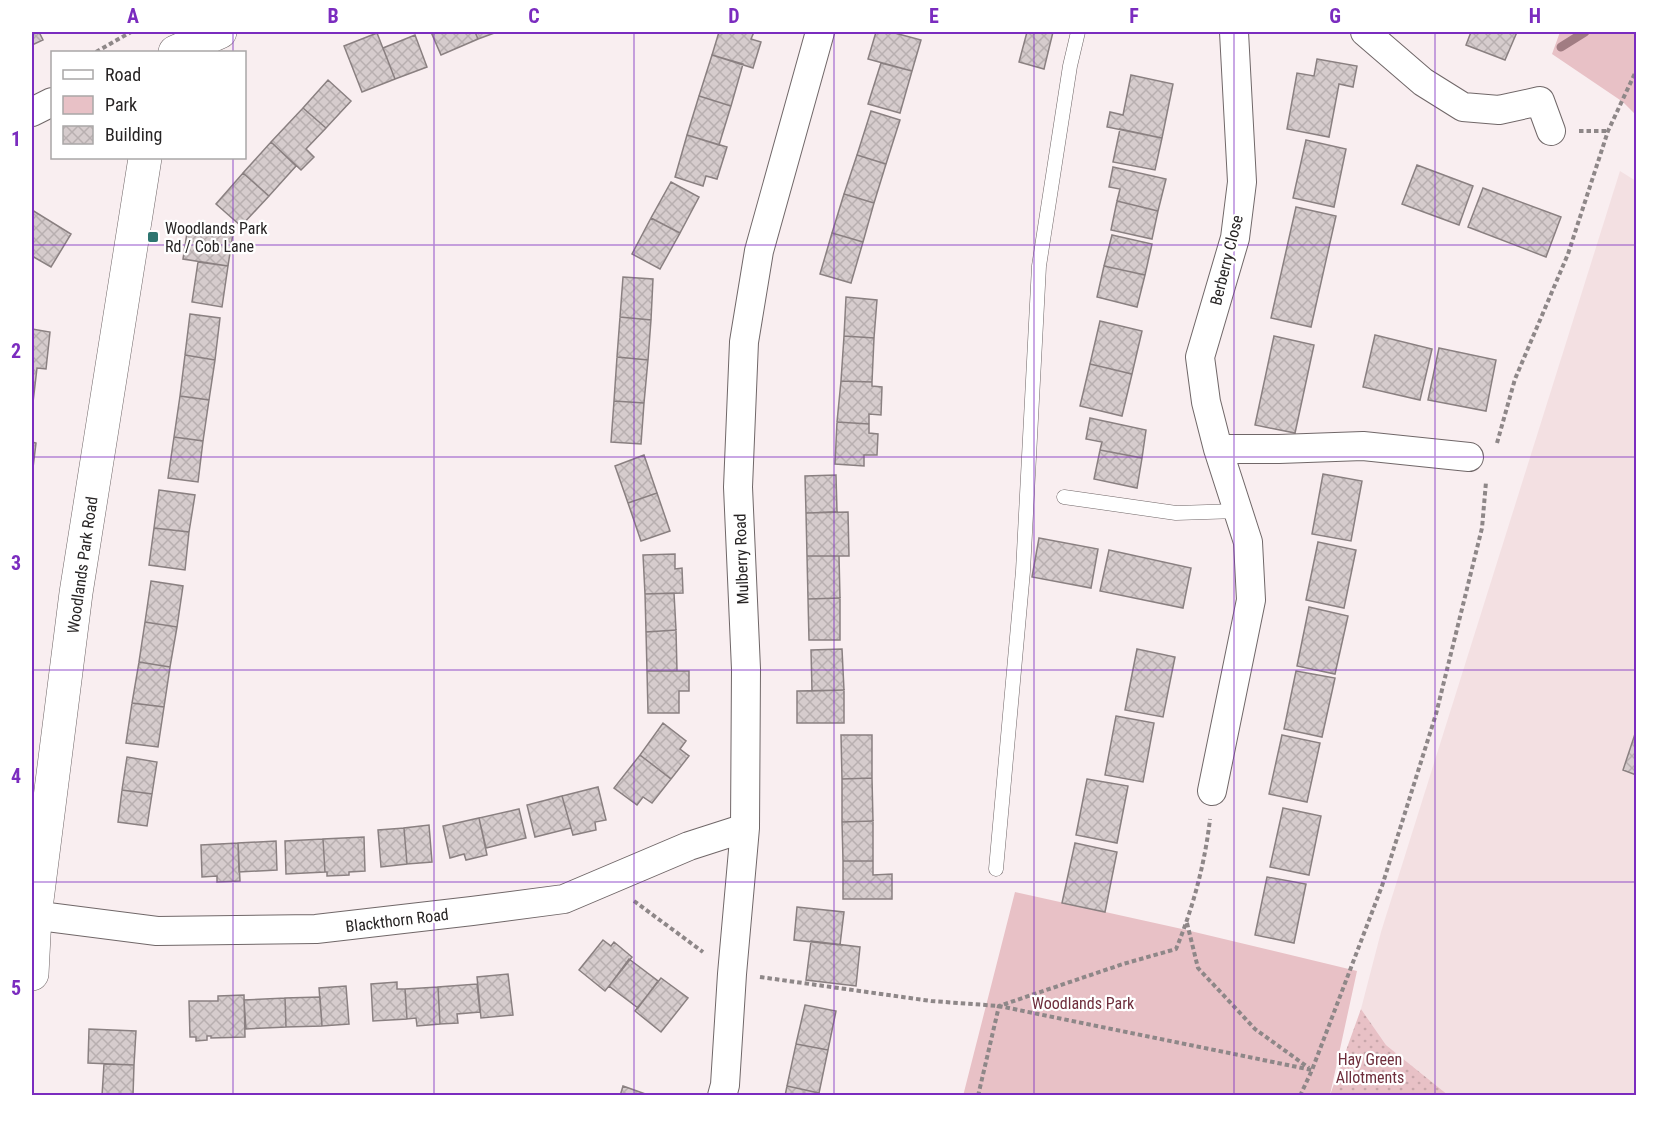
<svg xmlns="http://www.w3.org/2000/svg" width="1668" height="1127" font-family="'Roboto Condensed',sans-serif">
<defs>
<pattern id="garden-dots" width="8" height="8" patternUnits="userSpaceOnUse" patternTransform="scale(1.5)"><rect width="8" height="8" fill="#e8c1c6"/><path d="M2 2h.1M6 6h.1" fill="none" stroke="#c7a6aa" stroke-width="1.8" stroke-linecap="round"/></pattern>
<pattern id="building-cross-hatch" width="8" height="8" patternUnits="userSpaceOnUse" patternTransform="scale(1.5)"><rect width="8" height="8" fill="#d6cccd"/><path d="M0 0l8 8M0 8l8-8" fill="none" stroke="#b8afb0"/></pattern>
</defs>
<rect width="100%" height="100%" fill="#f9eef0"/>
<!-- built -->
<path fill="#f3e0e2" d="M1620,171l16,10v914h-188l-62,-50 -25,-36 20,-77z"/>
<!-- park -->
<path fill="#e8c1c6" d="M1560,32h76v83l-13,-13 -71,-48z
M1015,892l167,37 175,42 -27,124 -367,1z"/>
<!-- garden -->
<path fill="url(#garden-dots)" d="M1361,1009l25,36 62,50h-118z"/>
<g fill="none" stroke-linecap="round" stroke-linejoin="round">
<!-- stream -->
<path stroke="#a17c82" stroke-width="9" d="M1561,47l24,-15"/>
</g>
<!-- building -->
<path fill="url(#building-cross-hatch)" stroke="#8a8081" stroke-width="1.5" d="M32,32h7l4,8 -11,5z
M431,32h44l3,7 -37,16z
M475,32h22l-19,7z
M719,32h35l-3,7 10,3 -8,26 -41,-13z
M876,32h15l30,8 -9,31 -44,-12z
M1027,32h26l-9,37 -25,-7z
M1471,32h46l-12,28 -39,-15z
M377,33l18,46 -33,13 -18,-46z
M415,35l12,32 -32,12 -12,-31z
M712,55l31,9 -12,42 -32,-10z
M1317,59l40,7 -4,21 -14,-3 -10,53 -42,-8 10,-56 17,3z
M881,63l31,8 -12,42 -32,-9z
M1131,75l42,9 -11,54 -55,-11 3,-15 13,3z
M328,80l23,21 -25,27 -23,-20z
M699,96l32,10 -12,39 -32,-10z
M303,108l23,20 -20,21 8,8 -13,13 -30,-28z
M871,111l29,9 -14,44 -29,-9z
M1120,129l42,9 -7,32 -42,-8z
M687,135l40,12 -10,32 -11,-3 -3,10 -28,-9z
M1306,140l40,9 -12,58 -41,-9z
M271,142l25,24 -27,30 -26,-23z
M857,155l29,9 -12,39 -30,-9z
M1417,165l56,21 -14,39 -57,-21z
M1113,167l53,12 -8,32 -41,-10 3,-12 -11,-2z
M243,173l26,23 -28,30 -25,-22z
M671,182l28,15 -19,36 -29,-15z
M1483,188l78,29 -15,40 -78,-30z
M844,194l30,9 -11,39 -31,-9z
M1117,201l41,10 -6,28 -41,-9z
M1296,207l40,9 -25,111 -40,-9z
M32,210l39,24 -20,33 -19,-11z
M651,218l29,15 -20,36 -28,-15z
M188,226l45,7 -5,33 -45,-7z
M832,233l31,9 -12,41 -31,-9z
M1112,235l40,9 -7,31 -41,-9z
M198,262l30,4 -6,41 -30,-5z
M1104,266l41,9 -8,32 -40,-10z
M623,277l30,2 -2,41 -31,-3z
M846,297l31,3 -3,38 -30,-2z
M190,314l30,4 -5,42 -30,-5z
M620,317l31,3 -3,40 -31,-3z
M1100,321l42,10 -10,43 -42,-10z
M32,329l18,3 -4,37 -9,-1 -5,43z
M1375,335l57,14 -12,51 -57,-13z
M844,336l30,2 -2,44 -31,-1z
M1274,336l40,9 -19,88 -40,-8z
M1439,348l57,12 -10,51 -58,-11z
M185,355l30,5 -6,40 -29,-4z
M617,357l31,3 -4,43 -30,-2z
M1090,364l42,10 -10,42 -42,-10z
M841,381l31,1v4l10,1 -1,28 -12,-1v10l-32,-2z
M180,396l29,4 -6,41 -29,-4z
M614,401l30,2 -3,41 -30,-2z
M1090,418l56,12 -4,28 -42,-8 2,-8 -16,-3z
M837,422l32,2v9l9,1 -1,21h-13v11l-29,-2z
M174,437l29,4 -5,41 -30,-4z
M32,442l4,1 -4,33z
M1100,450l42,8 -5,30 -43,-9z
M644,455l13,38 -29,10 -13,-37z
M1323,474l39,7 -11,60 -39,-7z
M836,475l1,37 -31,1 -1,-37z
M159,490l36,5 -6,37 -35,-4z
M657,493l13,38 -29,10 -13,-38z
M848,512l1,44h-42l-1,-43z
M154,528l35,4 -4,38 -36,-5z
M1039,538l59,11 -7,39 -59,-11z
M1318,542l38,8 -12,58 -38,-8z
M1109,550l82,18 -8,40 -83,-17z
M675,554v15l7,-1 1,25 -38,1 -2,-39z
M807,556h32l1,42 -32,1z
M151,581l32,5 -6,41 -32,-5z
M674,593l2,37 -30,2 -1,-38z
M840,598v42h-31l-1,-41z
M1309,607l39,9 -13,58 -38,-8z
M145,622l32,5 -7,40 -31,-5z
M676,630l1,41h-30l-1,-39z
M842,649l2,41 -32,1 -1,-41z
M1137,649l38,8 -12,60 -38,-7z
M139,662l31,5 -6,40 -32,-4z
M647,671h42v20h-10v22h-31z
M1296,671l39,7 -13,59 -38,-8z
M844,690v33h-47v-32z
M132,703l32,4 -6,40 -32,-4z
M1116,716l38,7 -11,59 -38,-7z
M663,723l23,18 -6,8 9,7 -18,23 -31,-24z
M1636,731v44l-13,-5z
M841,735h31v43l-30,1z
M1282,735l38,8 -13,59 -38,-8z
M640,755l31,24 -19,24 -9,-6 -6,8 -23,-17z
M127,757l30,5 -5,32 -30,-4z
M872,778l1,43 -31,1v-43z
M1087,779l41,7 -11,57 -41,-8z
M598,787l8,33 -11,2 1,8 -23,5 -11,-39z
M122,790l30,4 -5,32 -29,-4z
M562,796l9,32 -36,9 -8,-32z
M1283,808l38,8 -12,59 -39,-8z
M519,809l7,29 -40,10 -7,-30z
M479,818l8,37 -21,5 -2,-6 -14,4 -7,-32z
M873,821v40h-30l-1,-39z
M429,825l3,37 -25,2 -3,-36z
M404,828l3,36 -26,3 -3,-37z
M364,837l1,34 -16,1v3l-22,1v-4h-2l-2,-33z
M323,839l2,33 -39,2 -1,-33z
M276,841l1,29 -38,2 -1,-29z
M238,843l2,38 -23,1v-6l-15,1 -1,-32z
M1075,843l42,9 -12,60 -43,-9z
M843,861h30v14l19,-1v25h-49z
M1267,877l39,7 -12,59 -39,-8z
M797,907l47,5 -4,33 -46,-5z
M603,940l8,6 3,-4 18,15 -27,34 -26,-21z
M811,941l49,6 -4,39 -50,-6z
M629,959l29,22 -20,27 -29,-22z
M508,974l5,41 -32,3 -4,-41z
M661,978l27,20 -27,34 -26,-21z
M397,982v7h8l2,30 -34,2 -2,-37z
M477,984l3,28 -23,2 1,9 -18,1 -2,-37z
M346,986l3,38 -27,2 -3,-38z
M438,987l2,37 -23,2 -1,-8 -9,1 -2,-30z
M244,995l1,42 -34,1v-2h-4v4l-11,1v-4h-6l-1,-36h29v-5z
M320,997l2,29 -36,1 -1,-29z
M285,998l1,29 -40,2 -2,-29z
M805,1005l31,6 -8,39 -32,-6z
M89,1029l47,2 -2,34 -46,-2z
M796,1044l32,6 -9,43 -32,-7z
M104,1064l30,1 -1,31h-31z
M623,1086l28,10h-31z
M787,1086l32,7 -1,3h-33z"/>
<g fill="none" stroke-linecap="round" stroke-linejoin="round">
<!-- service casing -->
<g stroke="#706768" stroke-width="15">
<path id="service" d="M1064,497l112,16 62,-2
M996,869l27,-298 16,-305 31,-200 8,-34"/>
</g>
<!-- minor casing -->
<g stroke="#706768" stroke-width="30">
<path id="minor" d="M1365,32l58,50 40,25 36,3 41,-9 11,30
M32,112l20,-10
M1218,449h61l84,-3 106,11
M1212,791l39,-191 -3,-58 -30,-93 -12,-47 -6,-45 35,-119 7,-56 -8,-150
M32,915l125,16 159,-2 156,-18 92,-12 125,-53 56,-18
M722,1096l3,-11 7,-111 13,-146 1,-159 -8,-182 6,-145 15,-91 61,-219"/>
</g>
<!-- tertiary casing -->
<g stroke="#706768" stroke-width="34">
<path id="tertiary" d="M175,52l45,-20
M32,974l3,-58 41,-323 69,-435"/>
</g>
<!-- path -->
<path stroke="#8e8788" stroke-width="4" stroke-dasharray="4.5 3" stroke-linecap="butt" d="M96,52l35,-20
M1579,131h29
M1497,443l18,-64 53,-125 40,-123 28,-60
M634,901l69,51
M1187,923l11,45 57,61 54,39
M760,977l171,24 68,5 313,64
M978,1096l21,-90 124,-42 53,-15c17,-41 29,-86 34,-130
M1300,1096l12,-26 70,-184 54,-172 46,-186 4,-46"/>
<!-- service -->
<use href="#service" stroke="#fff" stroke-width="14"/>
<!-- minor -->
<use href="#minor" stroke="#fff" stroke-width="28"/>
<!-- tertiary -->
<use href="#tertiary" stroke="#fff" stroke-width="33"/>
</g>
<!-- grid -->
<path fill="none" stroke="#7b2cbf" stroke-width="1.5" stroke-opacity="0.55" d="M233,32v20M434,32v1064M634,32v1064M834,32v1064M1034,32v1064M1234,32v1064M1435,32v1064M233,158v938M32,245h1604M32,457h1604M32,670h1604M32,882h1604"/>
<!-- markers -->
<rect fill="#2d7570" stroke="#fff" stroke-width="2" x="147" y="231" width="12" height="12" rx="3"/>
<g text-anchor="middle" stroke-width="4.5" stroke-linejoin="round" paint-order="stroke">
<!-- poi labels -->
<g font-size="16" fill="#272424" stroke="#fff" text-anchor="start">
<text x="165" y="234">Woodlands Park<tspan x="165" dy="18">Rd / Cob Lane</tspan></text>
</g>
<!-- street labels -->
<g font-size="16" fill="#272424" stroke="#fff">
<text transform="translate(1226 260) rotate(-76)" y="6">Berberry Close</text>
<text transform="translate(741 559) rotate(-92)" y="6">Mulberry Road</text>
<text transform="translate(82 565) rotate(-82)" y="6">Woodlands Park Road</text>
<text transform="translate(397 920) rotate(-7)" y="6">Blackthorn Road</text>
</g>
<!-- park labels -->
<g font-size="16" fill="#6e2e3c" stroke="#fff">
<text x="1083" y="1009">Woodlands Park</text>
<text x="1370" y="1065">Hay Green<tspan x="1370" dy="18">Allotments</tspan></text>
</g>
</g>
<!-- border -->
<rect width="1668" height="1127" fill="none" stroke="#ffffff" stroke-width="66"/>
<!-- legend -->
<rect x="51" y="51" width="195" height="108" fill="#ffffff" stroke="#a9a7a7" stroke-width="1.5"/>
<rect x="63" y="70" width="30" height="9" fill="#ffffff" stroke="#a9a7a7" stroke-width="1.5"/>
<text x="105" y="81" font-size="18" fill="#272424">Road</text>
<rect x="63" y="96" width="30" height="18" fill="#e8c1c6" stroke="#a9a7a7" stroke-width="1.5"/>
<text x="105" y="111" font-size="18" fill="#272424">Park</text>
<rect x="63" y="126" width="30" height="18" fill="url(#building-cross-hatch)" stroke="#a9a7a7" stroke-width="1.5"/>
<text x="105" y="141" font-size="18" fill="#272424">Building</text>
<rect x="33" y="33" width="1602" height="1061" fill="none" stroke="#7b2cbf" stroke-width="2"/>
<g font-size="20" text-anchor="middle" font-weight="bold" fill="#7b2cbf">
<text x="133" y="23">A</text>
<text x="333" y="23">B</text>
<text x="534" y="23">C</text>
<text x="734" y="23">D</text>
<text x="934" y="23">E</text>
<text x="1134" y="23">F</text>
<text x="1335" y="23">G</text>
<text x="1535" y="23">H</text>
<text x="16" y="146">1</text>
<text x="16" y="358">2</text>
<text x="16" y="570">3</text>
<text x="16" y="783">4</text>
<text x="16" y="995">5</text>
</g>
</svg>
